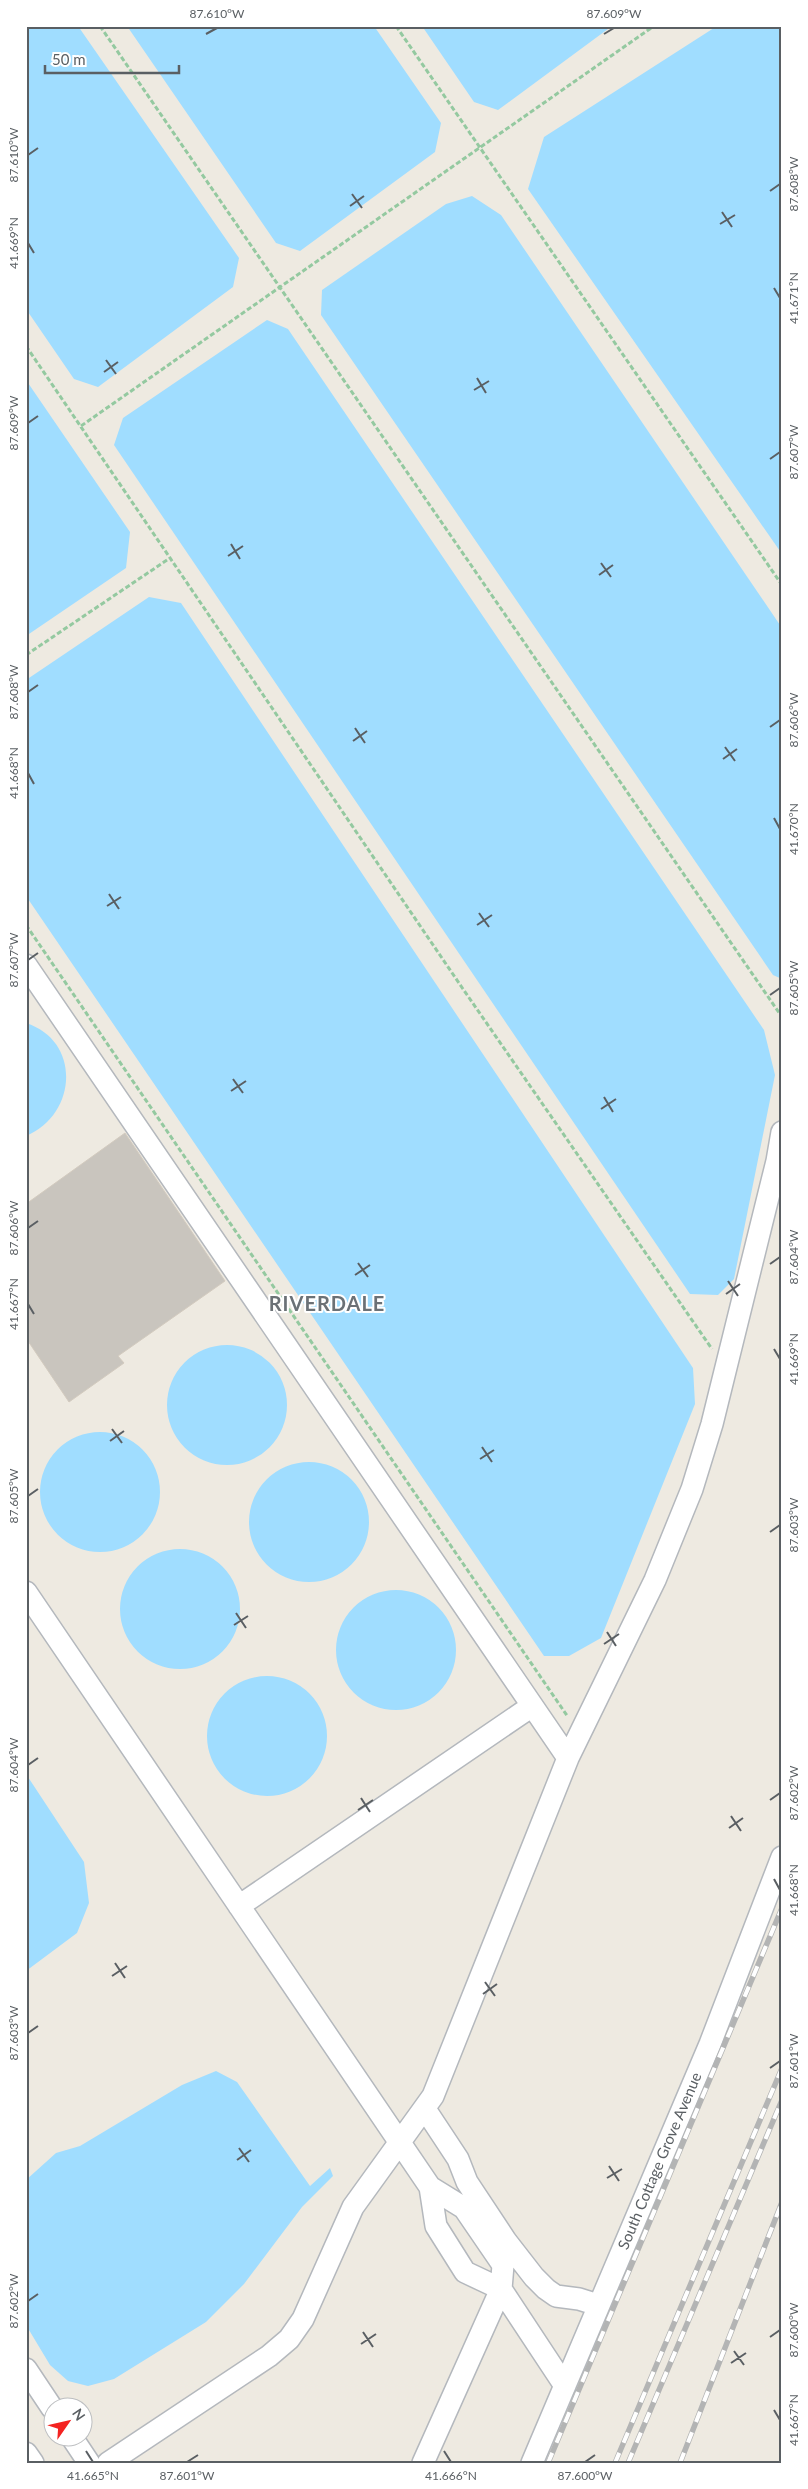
<svg xmlns="http://www.w3.org/2000/svg" width="808" height="2489" font-family="Lato,sans-serif">
<rect width="100%" height="100%" fill="#eeeae1"/>
<!-- water -->
<path fill="#a0ddff" d="M26,26h52l161,232 -6,29 -135,100 -24,-8 -48,-70z
M127,26h247l67,97 -6,29 -135,99 -24,-8z
M422,26h190l-114,84 -24,-8z
M717,26h65v528l-254,-365 16,-52z
M472,196l29,19 281,413v351l-9,-4 -452,-660 1,-25 124,-86z
M267,320l21,9 476,701 11,45 -41,204 -16,16 -28,-1 -576,-849 9,-27z
M26,380l104,152 -4,36 -100,68z
M149,597l32,6 512,765 2,36 -94,234 -32,18h-25l-518,-760v-216z
M26,1023c56,18 51,92 0,113z
M167 1405a60 60 0 1 1 120 0a60 60 0 1 1-120 0Z
M40 1492a60 60 0 1 1 120 0a60 60 0 1 1-120 0Z
M249 1522a60 60 0 1 1 120 0a60 60 0 1 1-120 0Z
M120 1609a60 60 0 1 1 120 0a60 60 0 1 1-120 0Z
M336 1650a60 60 0 1 1 120 0a60 60 0 1 1-120 0Z
M207 1736a60 60 0 1 1 120 0a60 60 0 1 1-120 0Z
M26,1774l58,88 5,41 -12,30 -51,38z
M216,2071l21,11 73,104 20,-18 3,8 -31,31 -58,77 -38,38 -92,57 -26,7 -20,-5 -18,-16 -24,-40v-145l30,-27 24,-7 102,-61z"/>
<!-- building -->
<path fill="#c9c5be" stroke="#d3cbbf" d="M125,1133l100,148 -107,75 6,7 -55,39 -43,-64v-134z"/>
<g fill="none" stroke-linecap="round" stroke-linejoin="round">
<!-- minor casing -->
<g stroke="#b4b8bd" stroke-width="24">
<path id="minor" d="M26,965l542,793
M26,1592l404,595 34,21 39,57 -2,24 -78,174
M239,1906l293,-200
M425,2109l33,50 9,23 39,59 28,36 12,12 10,7 23,3 19,6
M430,2187l6,39 29,46 36,17 64,97
M26,2369l26,39
M71,2436l18,27
M26,2453l7,10
M108,2463l161,-107 20,-17 14,-20 50,-112 80,-111 135,-338 87,-178 37,-91 20,-65 65,-263 5,-29
M532,2463l178,-419 72,-187"/>
</g>
<!-- path -->
<path stroke="#94c9a0" stroke-width="3" stroke-dasharray="5 2.5" stroke-linecap="butt" d="M100,26l682,991
M396,26l386,559
M26,346l437,643 249,360
M81,426l573,-400
M26,655l144,-97
M26,925l542,792"/>
<!-- minor -->
<use href="#minor" stroke="#fff" stroke-width="21"/>
<!-- rail casing -->
<g stroke="#b3b4b4" stroke-width="5.5">
<path id="rail" d="M548,2463l234,-555
M615,2463l167,-395
M628,2463l154,-363
M680,2463l102,-261"/>
</g>
<!-- rail -->
<use href="#rail" stroke="#fff" stroke-width="4" stroke-dasharray="11" stroke-linecap="butt"/>
</g>
<!-- ticks -->
<path fill="none" stroke="#5a5f63" stroke-width="2" d="M206,34l11,-6M604,34l10,-6M28,155l10,-7M770,191l10,-7M352,194l10,14M350,206l14,-10M722,212l10,15M720,224l15,-9M28,243l6,10M774,288l6,10M106,360l10,14M104,372l14,-10M477,378l9,15M474,390l15,-9M28,423l10,-7M770,459l10,-7M231,544l9,15M228,556l15,-10M601,563l10,14M599,575l14,-10M28,692l10,-7M770,727l10,-7M355,728l10,15M353,741l14,-10M725,747l10,14M723,759l14,-10M28,773l6,11M774,818l6,11M109,894l10,15M107,906l14,-9M479,913l10,14M477,925l15,-10M28,960l10,-7M770,995l10,-7M233,1079l10,14M231,1091l15,-10M604,1097l9,15M601,1109l15,-10M28,1228l10,-7M358,1263l10,14M770,1264l10,-7M355,1275l15,-10M728,1281l10,15M726,1294l14,-10M28,1304l6,10M774,1349l6,10M112,1429l10,14M110,1441l14,-10M482,1447l10,15M480,1459l14,-9M28,1496l10,-7M770,1532l10,-7M236,1613l10,15M234,1625l14,-9M607,1632l9,14M604,1644l15,-10M28,1765l10,-7M361,1798l9,14M770,1800l10,-7M358,1810l15,-10M731,1816l10,15M729,1828l14,-10M774,1879l6,11M115,1963l10,15M112,1976l15,-10M485,1982l10,14M483,1994l14,-10M28,2033l10,-7M770,2068l10,-7M239,2148l10,14M237,2160l14,-10M609,2166l10,15M607,2178l15,-9M28,2301l10,-7M363,2332l10,15M770,2337l10,-7M361,2344l15,-10M734,2351l10,14M731,2363l15,-10M774,2410l6,10M86,2451l7,11M444,2451l7,11M187,2462l11,-7M585,2462l10,-7"/>
<g text-anchor="middle" stroke-width="4" stroke-linejoin="round" paint-order="stroke">
<!-- street labels -->
<g font-size="15" fill="#5a5f63" stroke="#fff">
<text transform="translate(660 2161) rotate(-67)" y="5">South Cottage Grove Avenue</text>
</g>
<!-- district labels -->
<g font-size="20" font-weight="bold" letter-spacing="1" fill="#6b7176" stroke="#fff">
<text x="327" y="1311">RIVERDALE</text>
</g>
</g>
<!-- border -->
<rect width="808" height="2489" fill="none" stroke="#ffffff" stroke-width="55"/>
<!-- north arrow -->
<g transform="translate(68 2422) rotate(56)"><circle r="24" fill="#ffffff" stroke="#bdbfc1"/>
<path d="M0-4L9 19L0 12L-9 19Z" fill="#f42321"/>
<text y="-8" font-size="14" font-weight="bold" text-anchor="middle" fill="#5a5f63">N</text>
</g>
<!-- scale -->
<path d="M45 65v8h134v-8" fill="none" stroke="#5a5f63" stroke-width="2.5"/>
<text x="52" y="65" font-size="15" fill="#5a5f63" stroke="#ffffff" stroke-width="4" paint-order="stroke">50 m</text>
<rect x="28" y="28" width="752" height="2434" fill="none" stroke="#5a5f63" stroke-width="2"/>
<g font-size="12" text-anchor="middle" fill="#5a5f63">
<text x="217" y="18">87.610°W</text>
<text x="614" y="18">87.609°W</text>
<text transform="translate(14 155) rotate(-90)" y="4">87.610°W</text>
<text transform="translate(794 184) rotate(-90)" y="4">87.608°W</text>
<text transform="translate(14 243) rotate(-90)" y="4">41.669°N</text>
<text transform="translate(794 298) rotate(-90)" y="4">41.671°N</text>
<text transform="translate(14 423) rotate(-90)" y="4">87.609°W</text>
<text transform="translate(794 452) rotate(-90)" y="4">87.607°W</text>
<text transform="translate(14 692) rotate(-90)" y="4">87.608°W</text>
<text transform="translate(794 720) rotate(-90)" y="4">87.606°W</text>
<text transform="translate(14 773) rotate(-90)" y="4">41.668°N</text>
<text transform="translate(794 829) rotate(-90)" y="4">41.670°N</text>
<text transform="translate(14 960) rotate(-90)" y="4">87.607°W</text>
<text transform="translate(794 988) rotate(-90)" y="4">87.605°W</text>
<text transform="translate(14 1228) rotate(-90)" y="4">87.606°W</text>
<text transform="translate(794 1257) rotate(-90)" y="4">87.604°W</text>
<text transform="translate(14 1304) rotate(-90)" y="4">41.667°N</text>
<text transform="translate(794 1359) rotate(-90)" y="4">41.669°N</text>
<text transform="translate(14 1496) rotate(-90)" y="4">87.605°W</text>
<text transform="translate(794 1525) rotate(-90)" y="4">87.603°W</text>
<text transform="translate(14 1765) rotate(-90)" y="4">87.604°W</text>
<text transform="translate(794 1793) rotate(-90)" y="4">87.602°W</text>
<text transform="translate(794 1890) rotate(-90)" y="4">41.668°N</text>
<text transform="translate(14 2033) rotate(-90)" y="4">87.603°W</text>
<text transform="translate(794 2061) rotate(-90)" y="4">87.601°W</text>
<text transform="translate(14 2301) rotate(-90)" y="4">87.602°W</text>
<text transform="translate(794 2330) rotate(-90)" y="4">87.600°W</text>
<text transform="translate(794 2420) rotate(-90)" y="4">41.667°N</text>
<text x="93" y="2480">41.665°N</text>
<text x="187" y="2480">87.601°W</text>
<text x="451" y="2480">41.666°N</text>
<text x="585" y="2480">87.600°W</text>
</g>
</svg>
